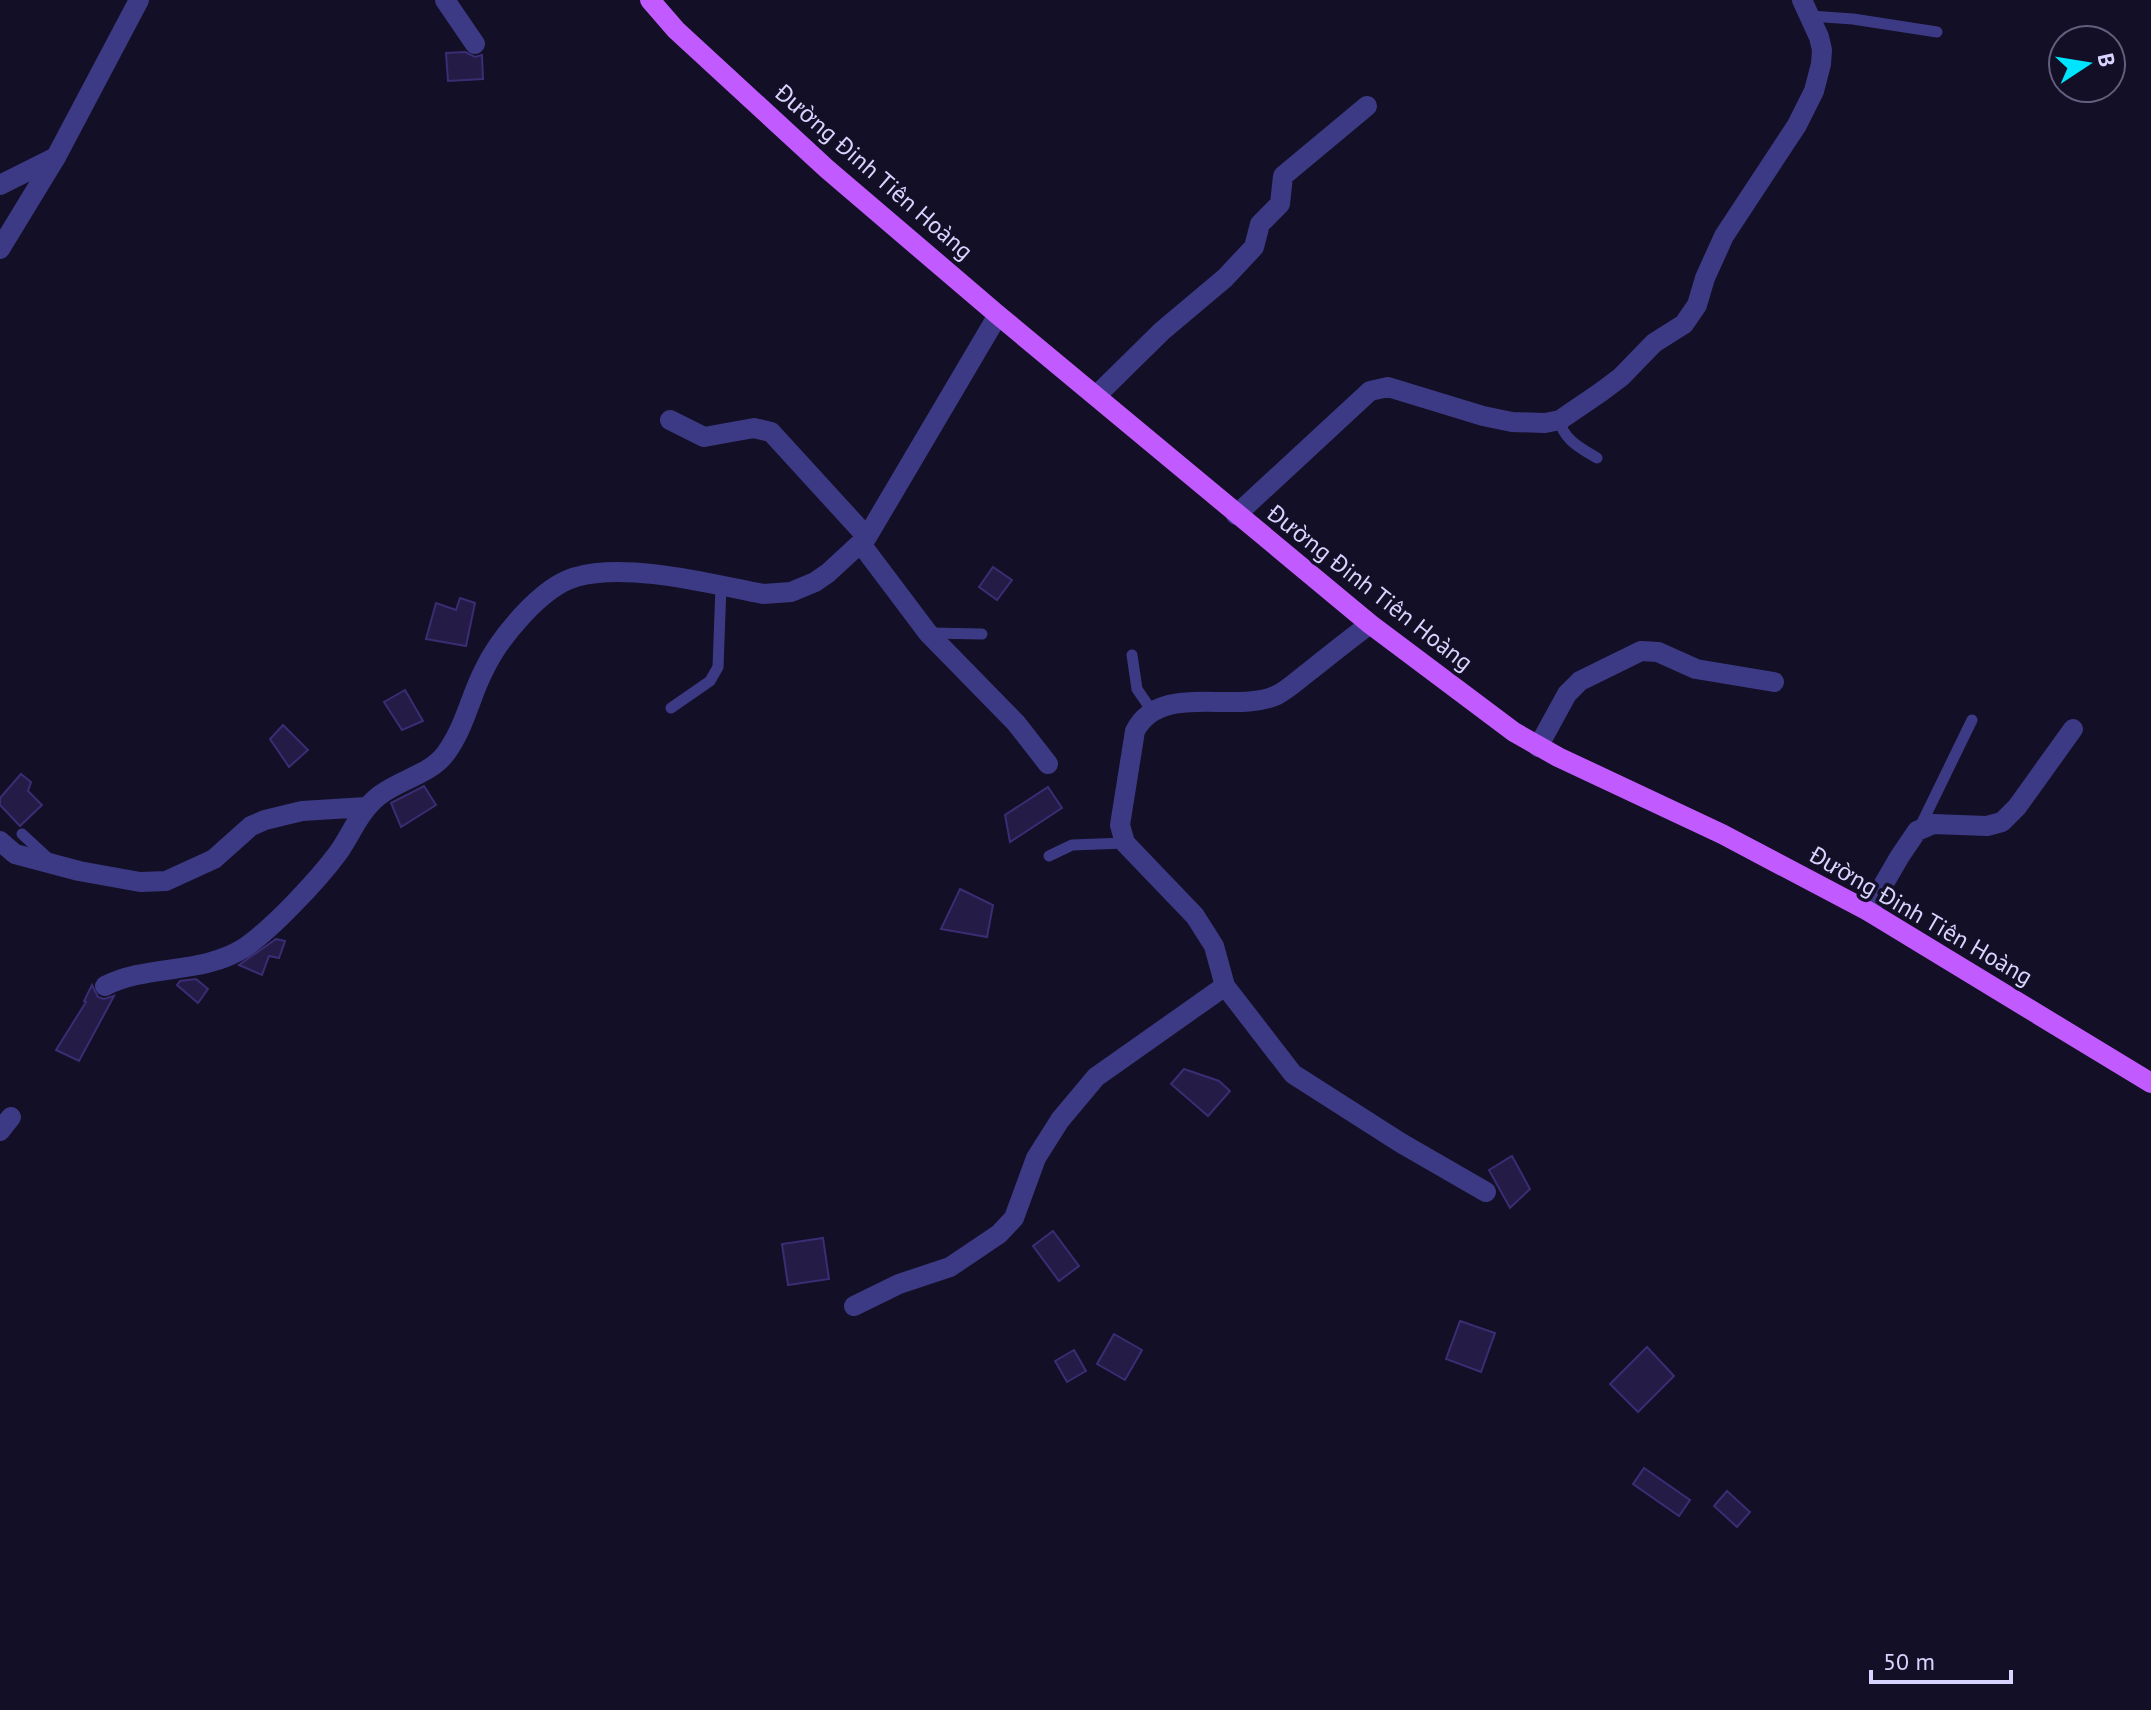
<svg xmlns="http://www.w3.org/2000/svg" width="2151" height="1710" font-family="'PT Sans',sans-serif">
<rect width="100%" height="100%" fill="#130f26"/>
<!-- building -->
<path fill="#241b47" stroke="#3b2d73" stroke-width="2" d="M465,52l10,5 7,-2 1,24 -35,2 -2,-28z
M993,567l19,13 -15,20 -18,-13z
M460,598l15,5 -9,43 -40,-7 10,-36 20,7z
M405,690l18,31 -21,9 -18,-28z
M283,725l25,25 -19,17 -19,-28z
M21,774l10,8 -3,9 14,14 -22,21 -20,-21v-7z
M424,786l12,19 -35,22 -10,-24z
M1048,787l14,21 -52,34 -5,-27z
M960,889l33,16 -6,32 -46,-8z
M276,939l9,2 -6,17 -10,-2 -7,19 -23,-10z
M196,979l12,10 -10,14 -21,-18 3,-4z
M92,985l6,12 6,2 10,-3 -35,65 -23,-11 30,-48 -2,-1z
M1184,1069l35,12 11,10 -22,25 -37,-32z
M1512,1156l18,33 -20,19 -21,-38z
M1053,1231l26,35 -20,15 -26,-35z
M823,1238l6,41 -41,6 -6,-41z
M1460,1321l35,12 -14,39 -35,-13z
M1114,1334l28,16 -17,30 -28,-16z
M1647,1347l27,29 -36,36 -28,-28z
M1074,1350l12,21 -19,11 -12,-21z
M1644,1468l46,32 -11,16 -46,-32z
M1727,1491l23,21 -13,15 -23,-21z"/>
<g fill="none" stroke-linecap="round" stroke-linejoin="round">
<!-- service -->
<path stroke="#3d3a85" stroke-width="11" d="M1810,16l43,3 84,13
M1560,420c2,19 22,29 37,38
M930,633l52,1
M1132,655l5,34 15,22
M671,708l39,-27 8,-14 3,-81
M1918,831l54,-111
M22,834l26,24
M1049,856l23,-11 53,-2"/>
<!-- minor -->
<path stroke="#3d3a85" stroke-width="20" d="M445,0l30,44
M0,185l56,-28
M1097,395l65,-64 63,-53 29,-31 6,-23 20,-20 3,-28 84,-70
M670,420l34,17 50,-9 17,4 96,105
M1236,515l134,-124 18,-4 95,29 29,6 33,1 15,-3 41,-28 20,-15 33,-34 30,-19 13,-19 8,-27 19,-42 73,-111 17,-34 7,-27 1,-14 -3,-13 -17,-37
M861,544l67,89 88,90 32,41
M1370,624c-20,15 -39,30 -59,46 -11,8 -22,19 -34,25 -42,20 -116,-14 -142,36l-15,94 5,18 70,73 19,30 11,40 68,88 108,69 85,49
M1538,747l29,-53 13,-13 61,-30 17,1 38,17 78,13
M0,841l15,13 64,17 61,11 26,-1 48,-22 37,-33 14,-6 37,-9 64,-4
M1868,911l32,-55 17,-25 16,-7 54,2 15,-4 15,-15 56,-78
M105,986c43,-22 96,-11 139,-38 27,-18 74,-68 94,-95 14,-20 22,-43 42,-58 21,-16 51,-21 66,-42 19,-26 24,-56 38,-83 15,-32 58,-84 92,-93 51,-15 135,7 187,17l28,-2 24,-10 13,-9 39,-36 131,-222
M0,1131l11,-14
M854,1306l45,-22 51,-17 49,-33 15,-16 22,-60 24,-38 36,-43 129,-91"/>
<!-- tertiary -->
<path stroke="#3d3a85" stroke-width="20" d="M0,249l56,-92 83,-157"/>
<!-- primary -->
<path stroke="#c25bff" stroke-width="20" d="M650,0l26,30 151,139 171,146 372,309 144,108 44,25 164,77 146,77 283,172"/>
</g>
<g text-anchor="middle" stroke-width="7" stroke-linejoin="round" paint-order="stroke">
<!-- street labels -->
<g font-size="24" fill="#d9d4ff" stroke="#130f26">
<text transform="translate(874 172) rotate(41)" y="8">Đường Đinh Tiên Hoàng</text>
<text transform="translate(1370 588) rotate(38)" y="8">Đường Đinh Tiên Hoàng</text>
<text transform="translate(1921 916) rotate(30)" y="8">Đường Đinh Tiên Hoàng</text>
</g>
</g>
<!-- north arrow -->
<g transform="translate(2087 64) rotate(78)"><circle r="38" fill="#130f26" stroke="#625e7d" stroke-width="2"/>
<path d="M0-6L14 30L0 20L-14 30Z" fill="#00e5ff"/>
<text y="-12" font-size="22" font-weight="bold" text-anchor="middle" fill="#d9d4ff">B</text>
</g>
<!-- scale -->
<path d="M1871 1670v12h140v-12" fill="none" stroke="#d9d4ff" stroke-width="4"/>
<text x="1883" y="1670" font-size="24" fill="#d9d4ff" stroke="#130f26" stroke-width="6" paint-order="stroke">50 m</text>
</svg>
